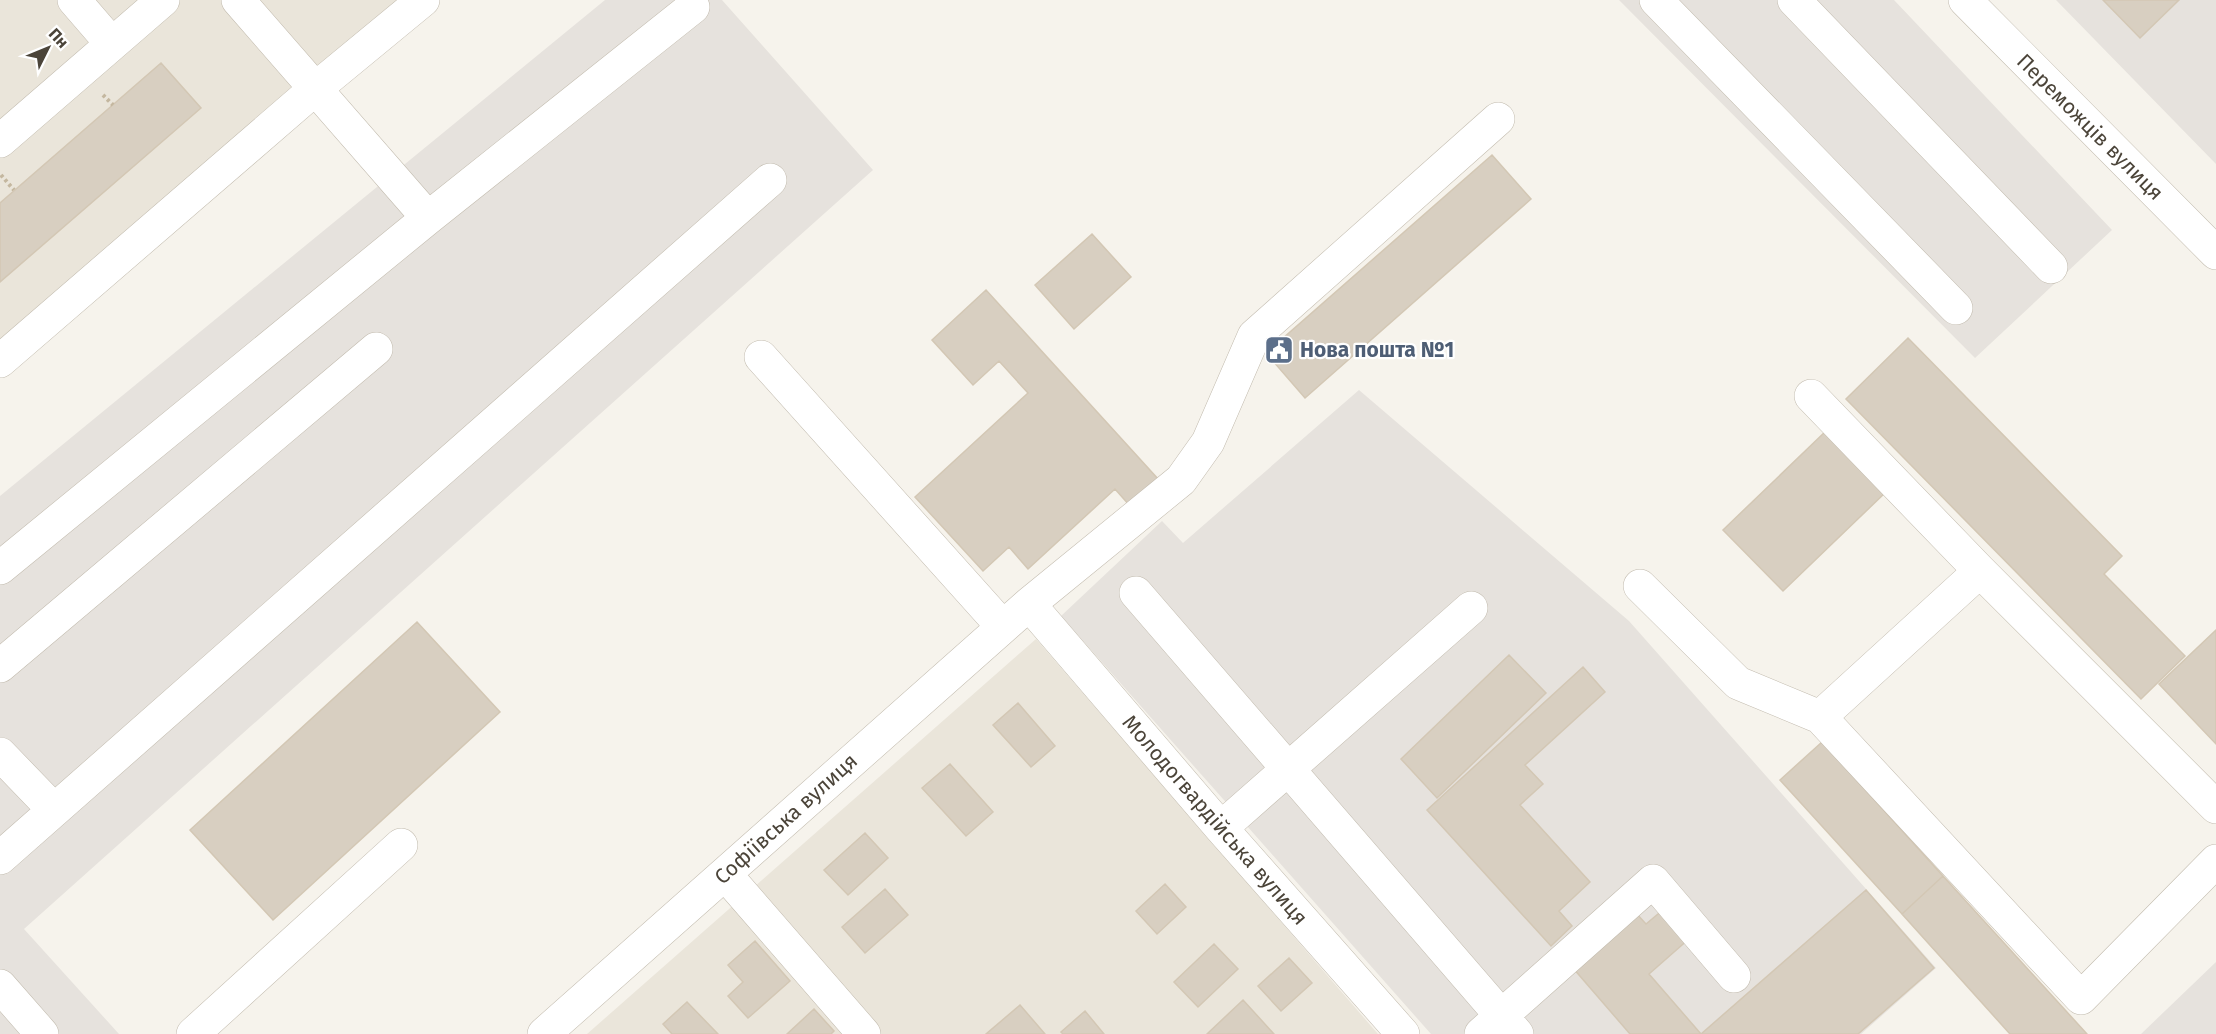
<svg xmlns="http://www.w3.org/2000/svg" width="2216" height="1034" font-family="'Fira Sans',sans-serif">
<rect width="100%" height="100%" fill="#f6f3ec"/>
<!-- residential -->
<path fill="#eae5da" d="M0,0h401l-401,343z
M1036,639l342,395h-791z"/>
<!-- industrial -->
<path fill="#e6e2dd" d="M605,0h117l151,170 -849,759 95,105h-119v-538z
M1619,0h275l218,230 -137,128z
M2056,0h160v164z
M1359,390l270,231 307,347 -75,66h-430l-370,-418 101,-95 21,22z
M2216,962v72h-75z"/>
<!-- building -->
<path fill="#d8cfc1" stroke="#d3c7b4" stroke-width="1.5" d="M2103,0h76l-39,38z
M161,63l40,45 -201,174v-79z
M1492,155l39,44 -226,199 -39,-45z
M1092,234l39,43 -57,52 -39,-44z
M986,290l173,190 -29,26 -15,-17 -87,80 -19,-22 -26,24 -68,-74 113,-104 -29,-32 -26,24 -41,-45z
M1908,338l214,218 -18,18 81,82 -44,43 -295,-300z
M1828,429l60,61 -105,101 -60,-61z
M417,622l83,90 -227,208 -83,-90z
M2216,630v114l-57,-60z
M1509,655l37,38 -109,105 -36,-39z
M1583,667l22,25 -80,73 18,19 -23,21 70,77 -31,29 13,15 -21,20 -124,-136z
M1018,703l37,43 -24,21 -38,-42z
M1822,742l121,134 -41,38 -122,-134z
M950,764l43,48 -27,24 -44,-48z
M865,833l23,25 -40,37 -24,-25z
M1943,876l144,158h-77l-108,-120z
M1165,884l21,23 -29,27 -21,-23z
M885,889l23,26 -43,38 -23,-26z
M1866,890l68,78 -76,66h-228l-57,-66 63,-55 10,11 18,-15 26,29 -41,36 52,60z
M755,941l35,40 -42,37 -20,-22 15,-14 -15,-17z
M1214,944l24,25 -40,38 -24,-25z
M1289,958l23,25 -31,28 -23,-25z
M1243,1000l31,34h-67z
M687,1002l31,32h-46l-9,-10z
M1020,1005l25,29h-59z
M814,1009l20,22 -3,3h-44z
M1085,1011l19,23h-41l-2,-2z"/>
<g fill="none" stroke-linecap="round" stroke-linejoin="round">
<!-- minor casing -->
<g stroke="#c2bbae" stroke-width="34">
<path id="minor" d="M74,0l38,44
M238,0l190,218
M1656,0l300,308
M1794,0l257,267
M1965,0l251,253
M0,141l163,-141
M761,357l242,270
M0,361l315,-272 108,-89
M1811,396l169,175
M0,568l428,-350 265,-211
M1640,586l98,97 82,34
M1136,593l381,441
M1029,604l192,224 182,206
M0,666l376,-317
M0,754l54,56
M2216,807l-236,-236 -160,146 261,281 135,-137
M1221,828l250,-220
M0,858l770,-678
M725,874l139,160
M0,986l42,48
M193,1034l208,-189
M544,1034l485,-430 152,-124 27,-38 46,-106 244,-217
M1481,1034l172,-153 81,95"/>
</g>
<!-- path -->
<path stroke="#c4b79f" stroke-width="4" stroke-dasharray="3 3" stroke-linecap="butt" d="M103,95l10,10
M1,175l13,15"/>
<!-- minor -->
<use href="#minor" stroke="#fff" stroke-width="33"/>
</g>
<!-- icons -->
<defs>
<g id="civic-square" transform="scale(1.5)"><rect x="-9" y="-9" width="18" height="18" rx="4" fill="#5c6f8a" stroke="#fff"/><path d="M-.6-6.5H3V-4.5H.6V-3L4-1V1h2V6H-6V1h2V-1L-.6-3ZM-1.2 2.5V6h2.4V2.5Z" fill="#fff"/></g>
</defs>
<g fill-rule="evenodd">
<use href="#civic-square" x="1279" y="350"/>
</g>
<g text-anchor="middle" stroke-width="4.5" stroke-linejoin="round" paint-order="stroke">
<!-- street labels -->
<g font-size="21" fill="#4b4439" stroke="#fff">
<text transform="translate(2090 127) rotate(45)" y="7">Переможців вулиця</text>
<text transform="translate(786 819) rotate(-42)" y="7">Софіївська вулиця</text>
<text transform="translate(1215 820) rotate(49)" y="7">Молодогвардійська вулиця</text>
</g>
<!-- service labels -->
<g font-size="21" font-weight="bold" fill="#4e5e75" stroke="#fff" text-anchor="start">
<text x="1300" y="357">Нова пошта №1</text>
</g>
</g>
<!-- north arrow -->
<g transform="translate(48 48) rotate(47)" stroke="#ffffff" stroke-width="4.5" paint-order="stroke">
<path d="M0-4.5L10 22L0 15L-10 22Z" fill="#4b4439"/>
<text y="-9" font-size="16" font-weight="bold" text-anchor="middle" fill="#4b4439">Пн</text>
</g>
</svg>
